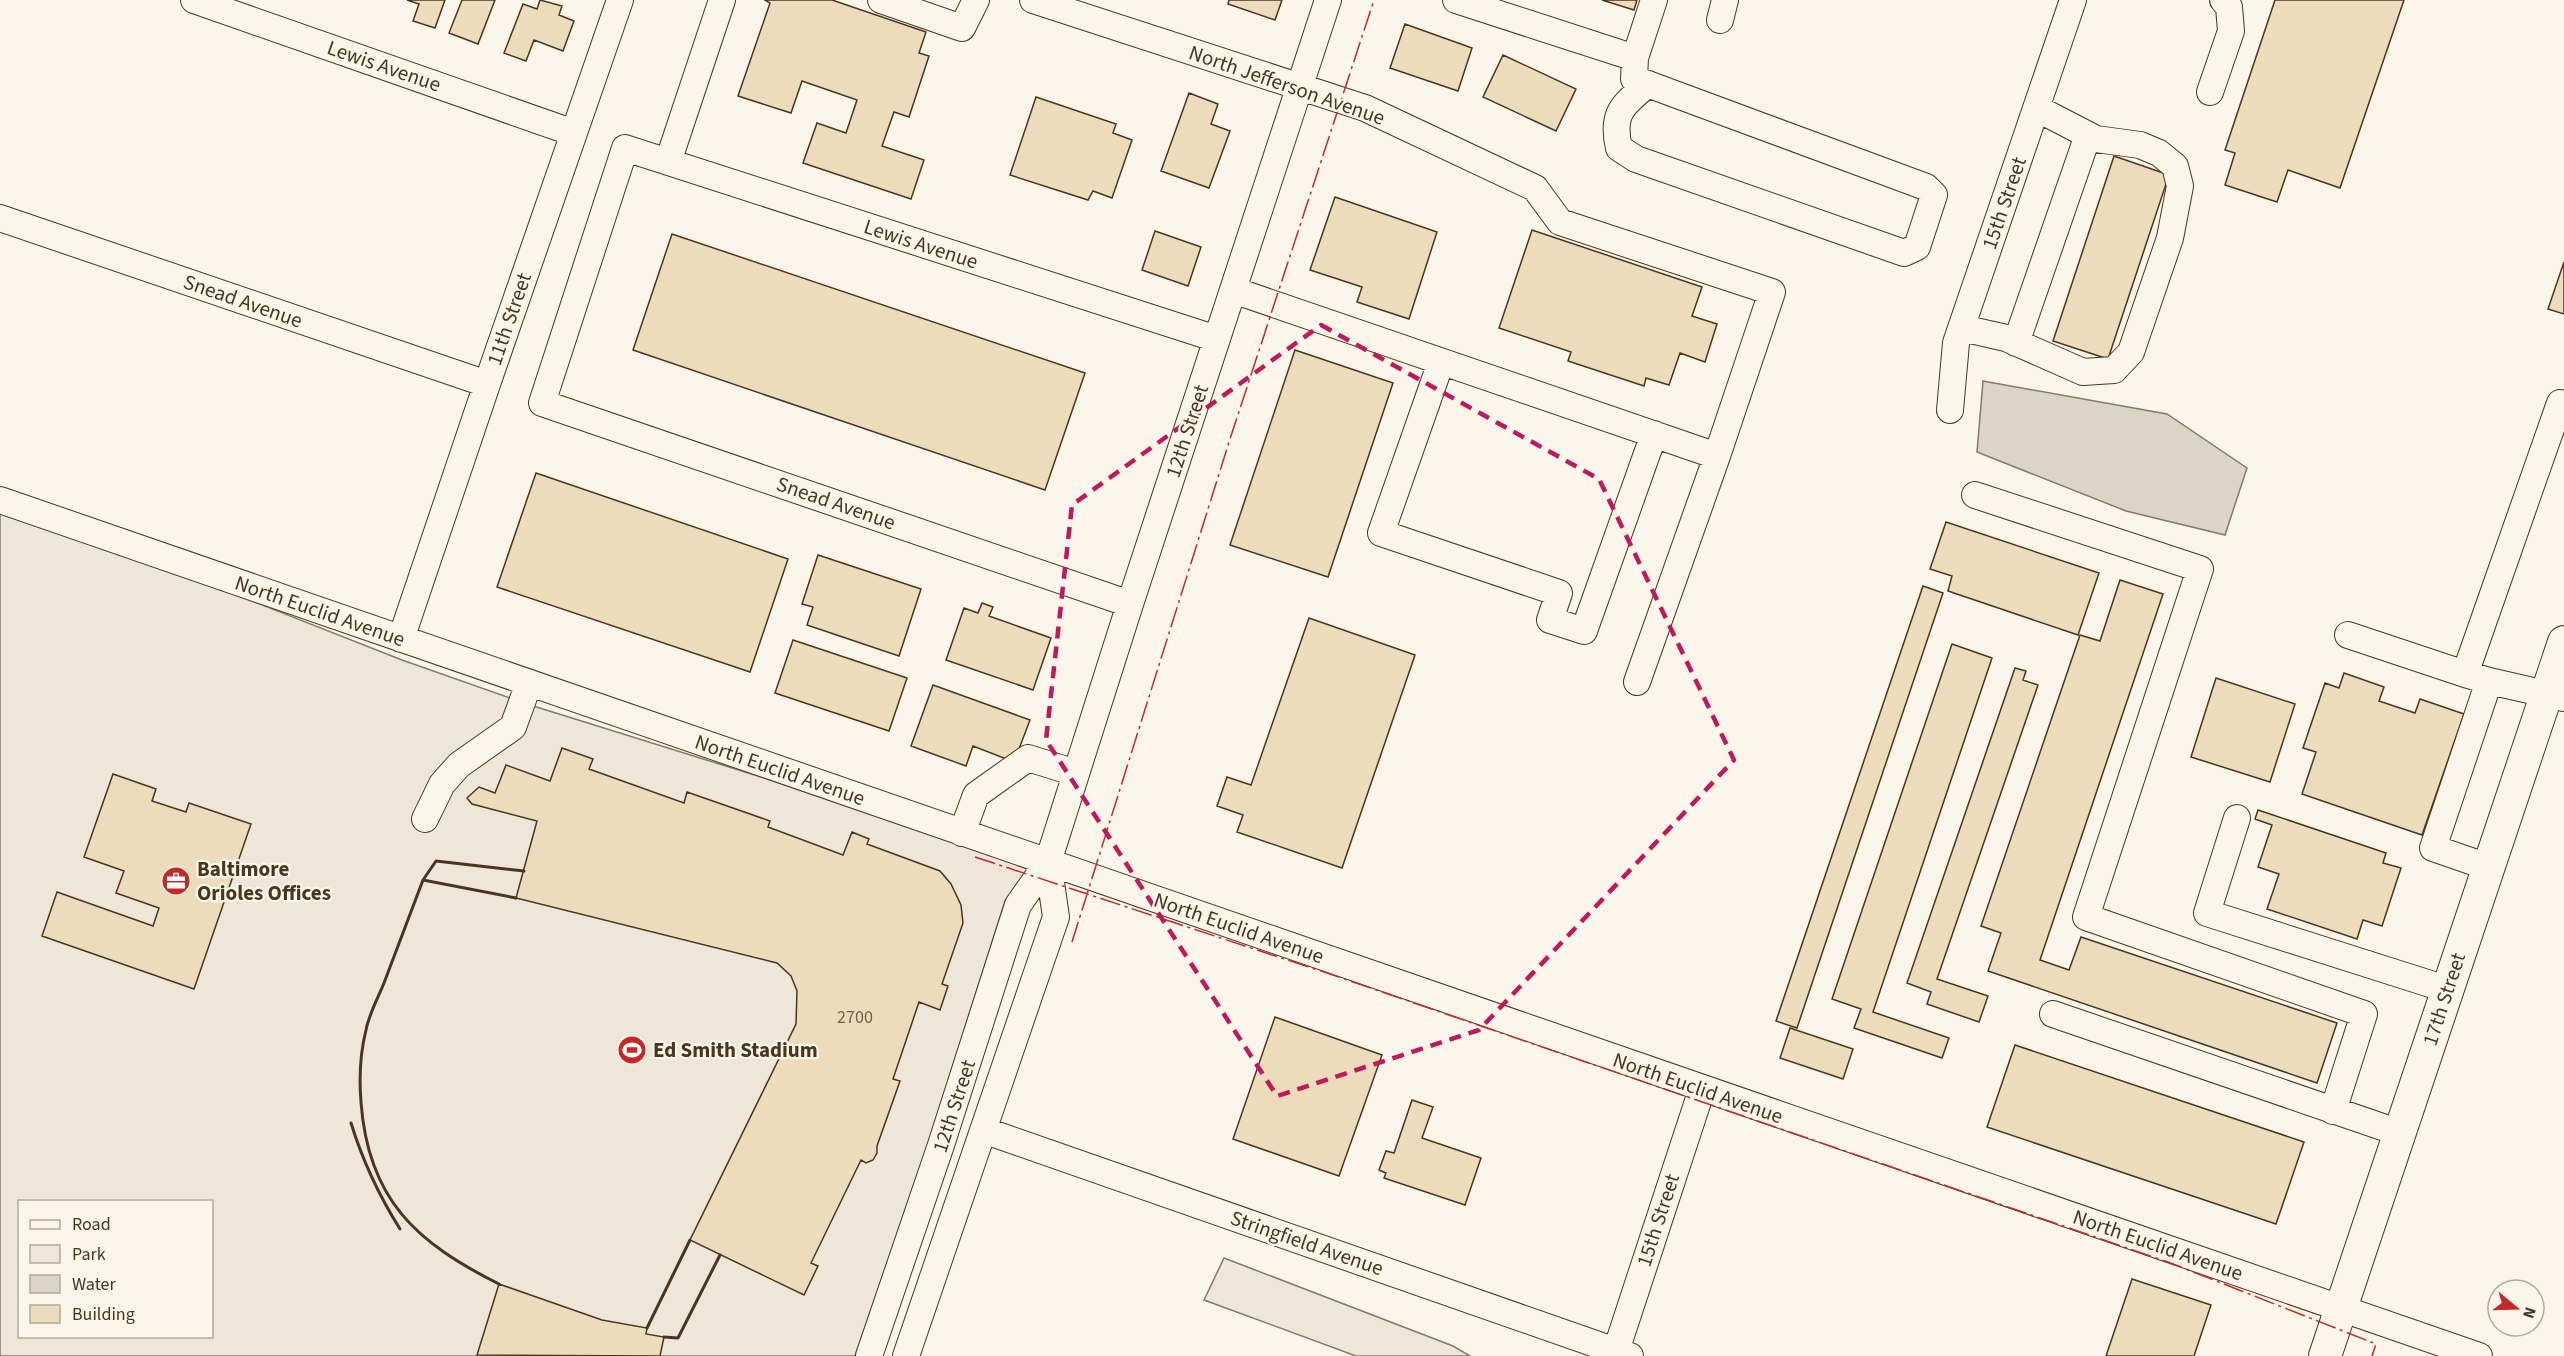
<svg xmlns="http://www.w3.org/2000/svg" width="2564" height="1356" font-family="'Source Sans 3',sans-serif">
<rect width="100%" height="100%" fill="#fbf6e9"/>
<!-- green -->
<path fill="#ede6d9" stroke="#887966" stroke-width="1.5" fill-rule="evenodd" d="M0,512l219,76 183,72 125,44 266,83 236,81 -24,33 -76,240 -74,215h-855zM20,1202h192v134h-192z
M1224,1258l229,88 17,10h-114l-152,-56z"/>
<!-- water -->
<path fill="#dcd4c6" stroke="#887966" stroke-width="1.5" d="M1983,381l184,33 80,54 -22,67 -99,-24 -149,-59z"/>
<!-- building -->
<path fill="#ecdcbc" stroke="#4a3520" stroke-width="1.5" d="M407,0h38l-10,28 -22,-7 6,-17z
M462,0h33l-17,44 -29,-11z
M540,0l22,6 -3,9 15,6 -11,30 -29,-11 -8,21 -22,-8 19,-49 14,5z
M765,0h67l94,32 -7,21 10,3 -20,61 -15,-5 -12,34 42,14 -13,39 -108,-36 14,-40 29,10 11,-33 -55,-19 -11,32 -53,-17 32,-93z
M1229,0h53l-7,20 -47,-16z
M1602,0h35l-3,10z
M2275,0h129l-64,188 -52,-18 -11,32 -52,-17 10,-32 -10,-3z
M1405,24l67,24 -14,43 -68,-23z
M1503,55l73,34 -20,42 -73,-34z
M1189,93l29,11 -7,20 19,7 -21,57 -48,-17z
M1036,97l80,27 -3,9 19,7 -20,58 -19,-7 -5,9 -78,-25z
M2114,156l55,19 -61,184 -55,-18z
M1335,197l102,35 -28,87 -52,-17 5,-15 -52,-17z
M1532,230l170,57 -10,29 25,8 -12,38 -25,-9 -11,32 -23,-7 -2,8 -76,-25 3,-9 -72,-24z
M1155,231l46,16 -13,39 -46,-16z
M672,234l413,139 -40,117 -412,-140z
M2564,262v52l-16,-5z
M1295,350l98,33 -65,194 -98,-32z
M536,473l252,86 -38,113 -253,-85z
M1946,522l153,51 -21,62 -130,-44 4,-15 -22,-7z
M818,555l103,34 -22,67 -92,-31 6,-18 -11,-3z
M2120,580l43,14 -123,366 29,10 12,-33 256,86 -20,60 -329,-112 13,-38 -20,-7 99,-291 20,6z
M1923,586l20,7 -146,435 -21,-7z
M982,603l11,4 -4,9 62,22 -18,52 -87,-30 18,-52 14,5z
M1309,618l106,37 -73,213 -105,-36 6,-17 -26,-9 10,-29 24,8z
M793,640l114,38 -18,53 -114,-38z
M1952,644l40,14 -119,354 76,26 -7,20 -88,-30 7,-19 -29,-10z
M2015,668l11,3 -3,9 15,5 -101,294 51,17 -9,26 -52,-18 4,-12 -24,-9z
M2344,673l40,14 -5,14 36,12 5,-14 44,15 -42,121 -120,-41 14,-42 -13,-4 22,-65 14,5z
M2216,678l79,26 -25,78 -79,-25z
M933,685l97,35 -16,42 -41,-16 -7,20 -55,-20z
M562,748l31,11 -4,10 95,34 3,-11 83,29 -2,6 75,28 9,-23 17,7 -2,5 73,27 11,13 10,21 2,18 -21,61 6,2 -8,24 -21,-8 -26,77 7,2 -23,65v7l-4,7 -7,3 -5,-3 -50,103 7,3 -14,29 -114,-55 106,-216 1,-33 -6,-15 -14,-13 -261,-65 21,-77 -65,-17 -5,-6 12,-11 16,6 11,-28 44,16z
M113,774l43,15 -4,12 34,11 3,-9 62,21 -57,165 -152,-53 15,-44 96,34 6,-18 -43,-15 8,-22 -40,-14z
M2258,810l128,43 -3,10 18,5 -19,58 -19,-6 -6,19 -90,-30 12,-35 -21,-7 14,-42 -17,-6z
M1275,1017l107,38 -43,121 -106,-37z
M1790,1028l63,21 -10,30 -63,-21z
M2015,1045l289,97 -28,82 -289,-97z
M1412,1100l21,7 -11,31 59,20 -16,47 -81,-27 2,-5 -7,-3 7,-19 8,2z
M2132,1279l79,26 -17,51h-88z
M499,1284l103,36 45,8 -1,6 18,3 -4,19 -183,-1z"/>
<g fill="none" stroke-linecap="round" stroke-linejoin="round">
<!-- minor casing -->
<g stroke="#4a3520" stroke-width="28">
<path id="minor" d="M194,0l380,133
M881,0l81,28 14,-28
M1033,0l332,108 170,80 25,34 212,70 -55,164
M1456,0l179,58 19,-58
M1720,20l5,-20
M1635,58l-1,21 292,108 8,8 -17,52 -13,6 -268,-94 -17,-11c-8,-34 3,-43 29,-64
M2210,92l21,-61 -2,-24 -6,-7
M668,162l54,-162
M0,218l487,166
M1233,290l484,166 -80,226
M1962,328l44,10 77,34 31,-2 17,-18 39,-114 10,-52 -5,-20 -16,-13 -19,-8 -44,-6 -60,-31
M2016,343l72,-208
M1441,362l-60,171 178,60 -9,27 34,11 70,-197
M1950,410l6,-67 117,-343
M1975,495l225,74 -114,348 278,97 -31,97
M0,500l2479,856
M1130,604l-588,-201 83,-255 592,191
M2348,635l117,39
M401,639l86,-255 133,-384
M2489,681l-24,-7 95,-271
M2237,818l-30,95 239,76
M425,819l17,-35 17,-19 54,-38 16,-44
M962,833l14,-38 52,-37 48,15
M2488,867l-55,-19 56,-167 75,17
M2053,1014l347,119
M983,1130l647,226
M1616,1351l86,-262
M869,1356l72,-211 77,-240 30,-43 82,-258 198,-604
M906,1356l150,-439 -8,-55"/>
</g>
<!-- major casing -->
<g stroke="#4a3520" stroke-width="34">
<path id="major" d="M2325,1356l239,-714"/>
</g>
<!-- minor -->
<use href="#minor" stroke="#fbf6e9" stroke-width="26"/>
<!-- major -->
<use href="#major" stroke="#fbf6e9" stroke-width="32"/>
<!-- wall -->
<path stroke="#4a3520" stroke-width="3" d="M423,880l13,-19 88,10
M351,1123c12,39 27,71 49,106
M499,1284c-82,-41 -131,-84 -138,-182 -2,-24 -1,-48 5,-72 3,-16 12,-32 18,-47 13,-34 26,-69 39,-103l93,18
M647,1328l43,-88
M664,1337l14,1 42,-83"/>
<!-- power -->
<path stroke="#c62828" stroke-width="1.5" stroke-dasharray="21 4.5 3 4.5" stroke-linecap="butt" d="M975,857l346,114 847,291 208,82 -4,12
M1072,942l158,-503 144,-439"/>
</g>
<!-- marked area -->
<path fill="none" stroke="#c2185b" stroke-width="4.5" stroke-dasharray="12 8" stroke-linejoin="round" d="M1321,325l278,154 135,281 -255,270 -202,66 -231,-356 26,-235z"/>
<!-- icons -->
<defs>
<g id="office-disc" transform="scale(1.5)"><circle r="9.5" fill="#c62828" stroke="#fbf6e9"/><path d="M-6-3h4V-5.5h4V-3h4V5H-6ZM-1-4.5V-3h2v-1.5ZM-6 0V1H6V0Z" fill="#fff"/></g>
<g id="stadium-disc" transform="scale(1.5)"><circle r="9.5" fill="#c62828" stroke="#fbf6e9"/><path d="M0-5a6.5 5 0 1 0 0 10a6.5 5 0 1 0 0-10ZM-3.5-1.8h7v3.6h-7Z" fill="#fff"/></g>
</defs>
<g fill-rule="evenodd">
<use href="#office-disc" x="176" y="881"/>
<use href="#stadium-disc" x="632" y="1050"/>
</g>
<g text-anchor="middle" stroke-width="4.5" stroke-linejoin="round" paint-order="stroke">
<!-- number labels -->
<g font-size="18" fill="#725f47">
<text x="855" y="1023">2700</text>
</g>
<!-- street labels -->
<g font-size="21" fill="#4a3520" stroke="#fbf6e9">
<text transform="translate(384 66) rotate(19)" y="7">Lewis Avenue</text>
<text transform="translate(1287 85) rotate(19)" y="7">North Jefferson Avenue</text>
<text transform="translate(2004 203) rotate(-71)" y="7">15th Street</text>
<text transform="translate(921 244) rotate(18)" y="7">Lewis Avenue</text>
<text transform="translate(243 301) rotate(19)" y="7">Snead Avenue</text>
<text transform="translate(509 319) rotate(-71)" y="7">11th Street</text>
<text transform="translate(1187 431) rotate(-72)" y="7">12th Street</text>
<text transform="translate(836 503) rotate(19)" y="7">Snead Avenue</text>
<text transform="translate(320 611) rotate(19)" y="7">North Euclid Avenue</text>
<text transform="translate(780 770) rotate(19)" y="7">North Euclid Avenue</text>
<text transform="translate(1239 928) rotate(19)" y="7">North Euclid Avenue</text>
<text transform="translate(2444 999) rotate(-72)" y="7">17th Street</text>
<text transform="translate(1698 1088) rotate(19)" y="7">North Euclid Avenue</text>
<text transform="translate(954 1106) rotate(-72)" y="7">12th Street</text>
<text transform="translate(1658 1220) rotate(-72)" y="7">15th Street</text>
<text transform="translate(1307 1243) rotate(19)" y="7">Stringfield Avenue</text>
<text transform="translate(2158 1245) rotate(19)" y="7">North Euclid Avenue</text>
</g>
<!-- poi labels -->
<g font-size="21" font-weight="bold" fill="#4a3520" stroke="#fbf6e9" text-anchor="start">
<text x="197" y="876">Baltimore<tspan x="197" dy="24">Orioles Offices</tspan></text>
<text x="653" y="1057">Ed Smith Stadium</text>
</g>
</g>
<!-- legend -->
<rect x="18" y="1200" width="195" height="138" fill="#fbf6e9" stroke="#b4a999" stroke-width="1.5"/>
<rect x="30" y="1220" width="30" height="9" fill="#fbf6e9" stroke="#b4a999" stroke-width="1.5"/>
<text x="72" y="1230" font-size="18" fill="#4a3520">Road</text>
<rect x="30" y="1245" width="30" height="18" fill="#ede6d9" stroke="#b4a999" stroke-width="1.5"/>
<text x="72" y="1260" font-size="18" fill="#4a3520">Park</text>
<rect x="30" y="1275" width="30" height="18" fill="#dcd4c6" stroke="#b4a999" stroke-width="1.5"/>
<text x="72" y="1290" font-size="18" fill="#4a3520">Water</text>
<rect x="30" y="1305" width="30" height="18" fill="#ecdcbc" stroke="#b4a999" stroke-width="1.5"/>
<text x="72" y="1320" font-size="18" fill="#4a3520">Building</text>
<!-- north arrow -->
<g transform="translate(2516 1308) rotate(109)"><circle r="28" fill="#fbf6e9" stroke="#b4a999" stroke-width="1.5"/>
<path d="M0-4.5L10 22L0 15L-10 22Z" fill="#c62828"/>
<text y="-9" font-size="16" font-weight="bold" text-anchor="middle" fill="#4a3520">N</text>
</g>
</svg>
